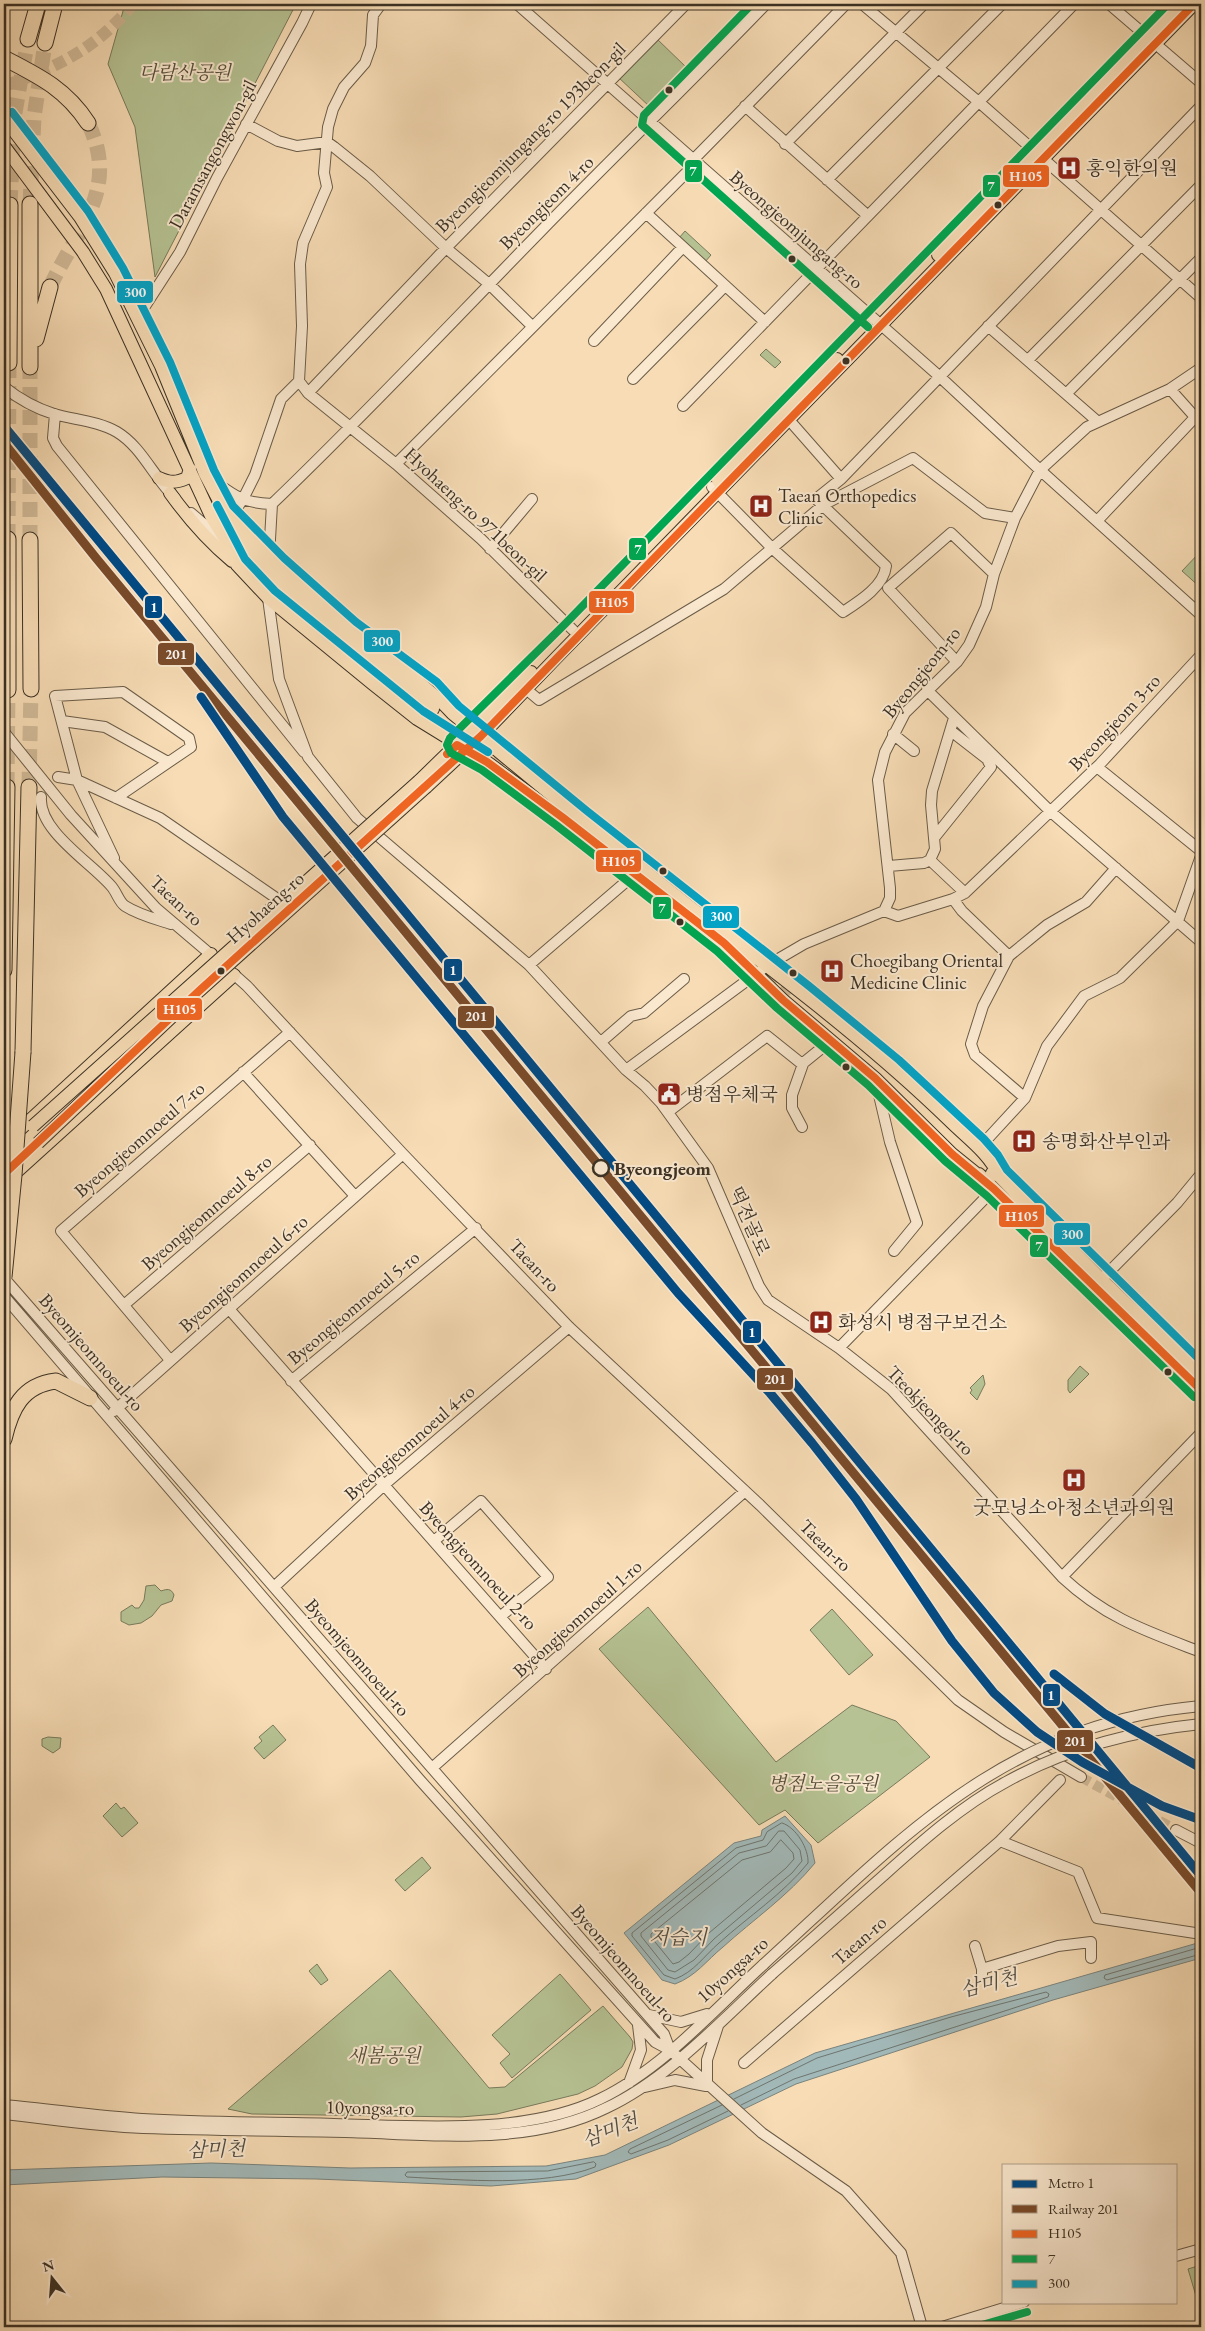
<svg xmlns="http://www.w3.org/2000/svg" width="1205" height="2331" font-family="'EB Garamond','Noto Serif KR',serif">
<rect width="100%" height="100%" fill="#f7dcb5"/>
<filter id="stains"><feTurbulence type="fractalNoise" baseFrequency=".004" numOctaves="4"/><feColorMatrix values="0 0 0 0 .2 0 0 0 0 .09 0 0 0 0 .02 0 0 0 .5 -.17"/></filter>
<radialGradient id="worn" r=".72"><stop offset=".6" stop-color="#630" stop-opacity="0"/><stop offset="1" stop-color="#630" stop-opacity=".3"/></radialGradient>
<!-- green -->
<path fill="#b6c293" stroke="#787a5c" d="M125,4h171l-141,273 -20,-150 -27,-63z
M656,38l31,30 -37,39 -32,-30z
M685,231l26,24 -6,7 -26,-24z
M766,349l15,13 -6,6 -15,-13z
M1201,551v37l-19,-17z
M1080,1366l9,8 -19,19 -2,-3v-10z
M983,1375l2,9 -8,16 -7,-7 2,-3 -2,-2z
M155,1585l6,6c6,-2 10,-3 13,4l-2,6 -11,4 -9,11 -11,7 -12,2 -8,-4v-9l11,-7 3,3h4l5,-8 2,-14z
M648,1607l128,155 76,-57 44,16 34,36 -112,86 -33,-33 -26,15 -160,-176z
M832,1609l41,46 -24,20 -39,-45z
M273,1725l13,15 -22,19 -10,-11 8,-7 -3,-4z
M48,1737l13,1 -1,10 -7,5 -11,-7v-7z
M116,1803l5,6 3,-2 14,16 -16,14 -19,-21z
M422,1857l9,11 -26,23 -10,-11z
M317,1964l11,16 -7,5 -12,-14z
M390,1970l99,118 16,-1 98,-81 27,31 3,5 -1,7 -10,18 -27,19 -17,8 -81,20 -36,3 -209,-3 -24,-5z
M560,1974l31,36 -79,68 -12,-15 10,-9 -18,-19z
M1201,2265v48l-13,-44z"/>
<!-- water -->
<path fill="#a2b9b9" stroke="#79837d" d="M785,1816l26,29 4,18c-27,33 -61,56 -92,84 -17,14 -27,29 -48,37l-13,-4 -38,-47 110,-90 27,-7 1,-6z
M1201,1942v16l-148,42 -257,84 -127,61 -93,34 -85,7 -175,-7 -154,-2 -158,8v-15l207,-7 139,5 196,-2 59,-11 210,-102z"/>
<g fill="none" stroke-linecap="round" stroke-linejoin="round">
<!-- shore -->
<path stroke="#6e756e" stroke-width="1" d="M782,1823c14,4 27,26 26,40 -25,31 -59,53 -89,80 -15,13 -25,29 -44,36l-11,-4 -32,-39v-3l104,-85 27,-8 4,-8z
M779,1831h5l16,19 2,11 -10,12 -78,66 -20,21 -19,12 -7,-2 -27,-34v-3l98,-80 27,-7z
M781,1840l12,13 1,6 -8,9 -77,65 -20,21 -10,8 -6,2 -22,-27v-3l91,-74 28,-8z
M1201,1947l-96,28 -1,3 3,2 94,-26
M734,2099l83,-41 134,-41 95,-25 3,2 -1,3 -254,82 -53,26
M722,2105l-92,44 -2,3 3,2 37,-14 60,-29
M594,2162l2,2 -1,3c-52,20 -132,13 -188,10l-2,-2 2,-3 140,-1z"/>
<!-- minor-tunnel -->
<path stroke="#d1ba98" stroke-width="10" stroke-dasharray="10 5" stroke-linecap="butt" d="M1081,1777l95,53"/>
<!-- major-tunnel -->
<path stroke="#d1ba98" stroke-width="12" stroke-dasharray="12 6" stroke-linecap="butt" d="M4,86c53,-19 92,-37 129,-82
M428,714l40,31
M466,735l77,61
M599,848l110,87
M754,963l37,31"/>
<!-- highway-tunnel -->
<path stroke="#d1ba98" stroke-width="15" stroke-dasharray="15 8" stroke-linecap="butt" d="M30,204l4,-87 11,-74
M10,205l4,-87 14,-79
M50,287c26,-57 71,-97 38,-164
M8,539l1,-176
M30,540v-173
M7,787l1,-97
M29,787l2,-98"/>
<!-- minor casing -->
<g stroke="#6a5c48" stroke-width="12">
<path id="minor" d="M517,4l422,372 101,94 161,145
M862,4l118,99 221,195
M1109,4l92,79
M745,106l122,109
M246,124l32,17 19,5 30,-4 7,5 36,29 76,72 240,-244
M785,144l139,-140
M693,160l153,-156
M827,180l175,-176
M646,213l119,109
M138,317l42,-65 37,-74 85,-155 9,-19
M988,326l109,95
M594,341l89,-94
M1028,360l173,-175
M633,379l91,-92
M299,381l9,12 88,71 85,75 92,91
M4,387c15,12 31,21 50,27 21,6 44,7 63,18 25,15 37,46 58,66
M1170,389l25,28
M308,393l138,-145 43,36 43,42
M1066,394l135,-136
M683,406l391,-402
M55,414l-2,24 4,8 247,306
M790,421l51,58
M396,464l300,-301
M206,475c25,18 33,28 66,29
M712,487l61,62 70,63c17,-11 41,-26 43,-46l-70,-67 25,-20 360,-373
M272,504c92,-88 179,-181 268,-272 75,-77 152,-151 226,-228
M191,513l34,29
M229,520l14,-21 12,-24 26,-76 18,-18 3,-55 -2,-62 3,-21 24,-56 -3,-14 4,-46 5,-18 11,-22 21,-24 6,-17 2,-31 8,-11
M1097,521l104,-110
M490,549l42,-50
M269,557l3,-53
M268,598l11,81 29,78 49,61 172,147 97,105 19,16 16,17 47,65 51,118 9,14 71,48 52,41 171,188c44,41 84,54 139,75
M957,662l-69,-74 63,-55 43,41
M520,684l19,16 185,-111 99,-84 90,-47 72,55 30,5
M927,690l124,122 150,130
M62,721l43,6 63,35
M4,732l67,83 85,93 60,51
M893,734l21,17
M1097,767l104,84
M58,777l19,3 -22,-84 68,-4 66,46 2,9 -75,51
M41,797c-3,34 51,66 71,90 5,6 7,15 13,19 14,9 31,13 46,18
M934,838l57,-71 -4,-8 -36,-28
M114,858l-37,-78 83,38 119,82 -9,8
M930,860l35,33
M889,866l35,-3 6,-3 5,-11 -4,-44 1,-14 22,-73
M953,899l9,12 47,45
M884,911l6,-13v-10l-12,-108 7,-28 20,-39 52,-51 12,-17 17,-38 8,-33 21,-56 25,-48 47,-43 83,-38 31,-21
M884,911l14,5 55,-17 12,-6 135,-129 101,-109
M529,965l106,-91
M229,970l18,16 156,168 166,173 191,178 198,195 46,32 77,45
M601,1042l30,-26 13,-3 40,-34
M626,1070l142,-105 36,-21 80,-33
M243,1072l112,124
M875,1078l15,64 27,81 -23,28
M1025,1098l-50,-43 -4,-11 12,-38 26,-50 38,-31 39,-23 30,-34
M668,1112l99,-76 35,28 21,-17
M802,1127l-10,-19v-13l11,-31
M979,1148l46,-50 22,-52 37,-50 36,-18 58,-57 23,-65
M4,1278l660,756 6,16
M1097,1284l80,-81 24,-29
M4,1296l415,483 236,263 15,8 92,83 84,58 55,62 21,74
M124,1305l186,-160
M229,1309l317,360
M839,1348l155,-159
M170,1360l-109,-129 229,-199
M291,1381l185,-153
M114,1411l289,-257
M434,1541l47,-40 67,76 -47,39
M1062,1577l139,-144
M274,1587l110,-102 185,-158
M432,1768l312,-276
M1176,1830l25,13
M1000,1841l78,31 19,46 98,15
M975,1946l7,23
M982,1977v-8l76,-23 33,-4v16
M649,2015l32,7 26,-8
M744,2063l256,-222 60,-61
M629,2083l12,-33 -3,-25
M707,2086v-26l11,-34
M645,2087l30,-7 31,6
M4,2105c46,4 92,11 138,14 64,4 128,3 192,5 82,2 191,12 266,-25 62,-30 114,-89 164,-135
M4,2114c46,5 93,12 139,14 68,2 135,3 202,4 85,2 182,15 261,-24 62,-29 116,-88 166,-134
M1176,2256l25,-7
M942,2327l82,-25"/>
</g>
<!-- major casing -->
<g stroke="#3b3124" stroke-width="14">
<path id="major" d="M4,118l76,99 35,56 46,93 44,108 26,50 17,25 24,25 36,32 125,103
M4,146l79,106 23,37 105,227 19,31
M938,255l244,-251
M159,478c11,5 17,5 28,0l3,-9
M718,481l119,-122
M170,493c18,25 38,48 62,68
M225,512c41,40 80,81 124,117 35,29 73,51 103,84 86,71 171,142 259,210 82,63 164,125 238,197 17,17 41,34 50,56
M225,542l12,23 31,33 105,86 44,35 70,43 122,91
M251,568l27,27 95,77
M419,781l112,-109
M426,787l55,-51 76,-79 637,-653
M703,927l21,16 59,57 92,78 77,76 31,25
M4,1144l207,-190
M992,1173l7,3 102,103 100,96
M979,1174l222,216
M4,1178l9,-3 21,-19 200,-181"/>
</g>
<!-- highway casing -->
<g stroke="#3b3124" stroke-width="17">
<path id="highway" d="M28,39l10,-35
M45,43l10,-39
M4,58c35,18 62,31 84,65
M30,204v163
M36,339l14,-52
M9,363l1,-158
M30,540l1,149
M8,690v-151
M4,970l3,-183
M23,1052l6,-265
M4,1439c7,-30 18,-54 52,-58l34,17"/>
</g>
<!-- minor -->
<use href="#minor" stroke="#fae8cf" stroke-width="10"/>
<!-- major -->
<use href="#major" stroke="#f7dcb5" stroke-width="12"/>
<!-- highway -->
<use href="#highway" stroke="#f7dcb5" stroke-width="15"/>
<!-- minor-bridge casing -->
<g stroke="#6a5c48" stroke-width="12" stroke-linecap="butt">
<path id="minor-bridge" d="M764,1964c137,-125 239,-240 437,-258
M772,1974c37,-33 74,-65 111,-98 38,-34 78,-70 123,-94 61,-34 126,-51 195,-58"/>
</g>
<!-- major-bridge casing -->
<g stroke="#3b3124" stroke-width="14" stroke-linecap="butt">
<path id="major-bridge" d="M33,1126l386,-345
M38,1143l161,-152 227,-204"/>
</g>
<!-- highway-bridge casing -->
<g stroke="#3b3124" stroke-width="17" stroke-linecap="butt">
<path id="highway-bridge" d="M4,1277l10,-102 9,-123"/>
</g>
<!-- minor-bridge -->
<use href="#minor-bridge" stroke="#fae8cf" stroke-width="10"/>
<!-- major-bridge -->
<use href="#major-bridge" stroke="#f7dcb5" stroke-width="12"/>
<!-- highway-bridge -->
<use href="#highway-bridge" stroke="#f7dcb5" stroke-width="15"/>
<!-- bus-1 casing -->
<g stroke="#fae8cf" stroke-width="11">
<path id="bus-1" d="M447,754l10,-9 30,17 75,55 162,126 59,57 92,78 77,76 42,35 207,201
M4,1174l195,-183 282,-255 713,-732"/>
</g>
<!-- bus-2 casing -->
<g stroke="#fae8cf" stroke-width="11">
<path id="bus-2" d="M752,4l-108,111 -2,10 226,202
M1168,4l-602,619 -116,115 -3,7 4,8 31,17 74,55 161,126 60,57 91,77 77,76 42,35 207,201
M975,2327l52,-15"/>
</g>
<!-- bus-3 casing -->
<g stroke="#fae8cf" stroke-width="11">
<path id="bus-3" d="M12,112l76,99 35,57 47,94 44,108 19,36 51,52 72,64 81,60 22,24 128,105 222,175 90,74 85,79 14,16 9,15 194,191
M217,505l28,54 30,32 148,120 65,41"/>
</g>
<!-- bus-1 -->
<use href="#bus-1" stroke="#f26522" stroke-width="8"/>
<!-- bus-2 -->
<use href="#bus-2" stroke="#00a651" stroke-width="8"/>
<!-- bus-3 -->
<use href="#bus-3" stroke="#03a3c6" stroke-width="8"/>
<!-- rail-1 casing -->
<g stroke="#fae8cf" stroke-width="12">
<path id="rail-1" d="M4,443l92,115 1105,1335"/>
</g>
<!-- rail-1 -->
<use href="#rail-1" stroke="#7a4b2a" stroke-width="9"/>
<!-- metro-1 casing -->
<g stroke="#fae8cf" stroke-width="12">
<path id="metro-1" d="M4,426l1197,1450
M201,697l82,120 395,476 92,100 42,50 44,56 96,142 42,52 43,39 45,30 80,44 39,14
M1054,1674l51,40 96,54"/>
</g>
<!-- metro-1 -->
<use href="#metro-1" stroke="#004a85" stroke-width="9"/>
</g>
<!-- icons -->
<defs>
<g id="hospital-square" transform="scale(1.25)"><rect x="-9" y="-9" width="18" height="18" rx="4" fill="#8f2418" stroke="#fae8cf"/><path d="M-5-5h3v3.5h4V-5h3V5h-3V1.5h-4V5h-3Z" fill="#fff"/></g>
<g id="civic-square" transform="scale(1.25)"><rect x="-9" y="-9" width="18" height="18" rx="4" fill="#8f2418" stroke="#fae8cf"/><path d="M-.6-6.5H3V-4.5H.6V-3L4-1V1h2V6H-6V1h2V-1L-.6-3ZM-1.2 2.5V6h2.4V2.5Z" fill="#fff"/></g>
</defs>
<g fill-rule="evenodd">
<use href="#hospital-square" x="1069" y="168"/>
<use href="#hospital-square" x="761" y="506"/>
<use href="#hospital-square" x="832" y="971"/>
<use href="#civic-square" x="669" y="1094"/>
<use href="#hospital-square" x="1024" y="1141"/>
<use href="#hospital-square" x="821" y="1322"/>
<use href="#hospital-square" x="1074" y="1480"/>
</g>
<!-- markers -->
<g fill="#3b3124" stroke="#fae8cf" stroke-width="2">
<circle cx="669" cy="90" r="4.5"/>
<circle cx="998" cy="205" r="4.5"/>
<circle cx="792" cy="259" r="4.5"/>
<circle cx="846" cy="361" r="4.5"/>
<circle cx="663" cy="871" r="4.5"/>
<circle cx="680" cy="922" r="4.5"/>
<circle cx="221" cy="971" r="4.5"/>
<circle cx="793" cy="973" r="4.5"/>
<circle cx="846" cy="1067" r="4.5"/>
<circle cx="1168" cy="1372" r="4.5"/>
</g>
<circle fill="#fae8cf" stroke="#3b3124" stroke-width="2.5" cx="601" cy="1168" r="8"/>
<g text-anchor="middle" stroke-width="4" stroke-linejoin="round" paint-order="stroke">
<!-- park labels -->
<g font-size="19" font-style="italic" fill="#544e3a" stroke="#fae8cf">
<text x="185" y="79">다람산공원</text>
<text x="823" y="1790">병점노을공원</text>
<text x="384" y="2062">새봄공원</text>
</g>
<!-- street labels -->
<g font-size="19" fill="#3b3124" stroke="#fae8cf">
<text transform="translate(530 137) rotate(-45)" y="7">Byeongjeomjungang-ro 193beon-gil</text>
<text transform="translate(212 154) rotate(-62)" y="7">Daramsangongwon-gil</text>
<text transform="translate(546 202) rotate(-45)" y="7">Byeongjeom 4-ro</text>
<text transform="translate(797 229) rotate(41)" y="7">Byeongjeomjungang-ro</text>
<text transform="translate(476 514) rotate(43)" y="7">Hyohaeng-ro 971beon-gil</text>
<text transform="translate(921 672) rotate(-51)" y="7">Byeongjeom-ro</text>
<text transform="translate(1114 722) rotate(-47)" y="7">Byeongjeom 3-ro</text>
<text transform="translate(177 900) rotate(43)" y="7">Taean-ro</text>
<text transform="translate(265 907) rotate(-42)" y="7">Hyohaeng-ro</text>
<text transform="translate(139 1139) rotate(-41)" y="7">Byeongjeomnoeul 7-ro</text>
<text transform="translate(206 1212) rotate(-41)" y="7">Byeongjeomnoeul 8-ro</text>
<text transform="translate(750 1221) rotate(66)" y="7">떡전골로</text>
<text transform="translate(535 1265) rotate(47)" y="7">Taean-ro</text>
<text transform="translate(243 1273) rotate(-42)" y="7">Byeongjeomnoeul 6-ro</text>
<text transform="translate(353 1307) rotate(-40)" y="7">Byeongjeomnoeul 5-ro</text>
<text transform="translate(92 1352) rotate(49)" y="7">Byeomjeomnoeul-ro</text>
<text transform="translate(931 1410) rotate(46)" y="7">Tteokjeongol-ro</text>
<text transform="translate(409 1442) rotate(-41)" y="7">Byeongjeomnoeul 4-ro</text>
<text transform="translate(826 1545) rotate(45)" y="7">Taean-ro</text>
<text transform="translate(479 1565) rotate(48)" y="7">Byeongjeomnoeul 2-ro</text>
<text transform="translate(577 1618) rotate(-42)" y="7">Byeongjeomnoeul 1-ro</text>
<text transform="translate(358 1657) rotate(49)" y="7">Byeomjeomnoeul-ro</text>
<text transform="translate(859 1940) rotate(-41)" y="7">Taean-ro</text>
<text transform="translate(624 1963) rotate(49)" y="7">Byeomjeomnoeul-ro</text>
<text transform="translate(732 1969) rotate(-42)" y="7">10yongsa-ro</text>
<text transform="translate(370 2107) rotate(1)" y="7">10yongsa-ro</text>
</g>
<!-- poi labels -->
<g font-size="19" fill="#3b3124" stroke="#fae8cf" text-anchor="start">
<text x="1086" y="175">홍익한의원</text>
<text x="778" y="502">Taean Orthopedics<tspan x="778" dy="22">Clinic</tspan></text>
<text x="850" y="967">Choegibang Oriental<tspan x="850" dy="22">Medicine Clinic</tspan></text>
<text x="686" y="1101">병점우체국</text>
<text x="1042" y="1148">송명화산부인과</text>
<text x="838" y="1329">화성시 병점구보건소</text>
<text x="1074" y="1514" text-anchor="middle">굿모닝소아청소년과의원</text>
</g>
<!-- stop labels -->
<g font-size="19" font-weight="bold" fill="#3b3124" stroke="#fae8cf" text-anchor="start">
<text x="614" y="1175">Byeongjeom</text>
</g>
<!-- water labels -->
<g font-size="20" font-style="italic" fill="#504c42" stroke="#fae8cf">
<text x="678" y="1944">저습지</text>
<text transform="translate(989 1983) rotate(-14)" y="7">삼미천</text>
<text transform="translate(610 2130) rotate(-21)" y="7">삼미천</text>
<text transform="translate(216 2149) rotate(-2)" y="7">삼미천</text>
</g>
</g>
<g stroke="#fae8cf" stroke-width="2">
<rect x="684" y="159" width="19" height="24" rx="5" fill="#00a651"/>
<rect x="1002" y="164" width="48" height="24" rx="5" fill="#f26522"/>
<rect x="982" y="174" width="19" height="24" rx="5" fill="#00a651"/>
<rect x="116" y="280" width="38" height="24" rx="5" fill="#03a3c6"/>
<rect x="628" y="537" width="19" height="24" rx="5" fill="#00a651"/>
<rect x="588" y="590" width="47" height="24" rx="5" fill="#f26522"/>
<rect x="144" y="595" width="19" height="24" rx="5" fill="#004a85"/>
<rect x="363" y="629" width="38" height="24" rx="5" fill="#03a3c6"/>
<rect x="157" y="642" width="38" height="24" rx="5" fill="#7a4b2a"/>
<rect x="595" y="849" width="47" height="24" rx="5" fill="#f26522"/>
<rect x="652" y="896" width="20" height="24" rx="5" fill="#00a651"/>
<rect x="702" y="905" width="38" height="24" rx="5" fill="#03a3c6"/>
<rect x="443" y="958" width="20" height="24" rx="5" fill="#004a85"/>
<rect x="156" y="997" width="47" height="24" rx="5" fill="#f26522"/>
<rect x="457" y="1005" width="38" height="24" rx="5" fill="#7a4b2a"/>
<rect x="998" y="1204" width="47" height="24" rx="5" fill="#f26522"/>
<rect x="1053" y="1222" width="38" height="24" rx="5" fill="#03a3c6"/>
<rect x="1029" y="1234" width="20" height="24" rx="5" fill="#00a651"/>
<rect x="742" y="1320" width="20" height="24" rx="5" fill="#004a85"/>
<rect x="756" y="1367" width="38" height="24" rx="5" fill="#7a4b2a"/>
<rect x="1042" y="1683" width="19" height="24" rx="5" fill="#004a85"/>
<rect x="1056" y="1729" width="38" height="24" rx="5" fill="#7a4b2a"/>
</g>
<g font-size="14" text-anchor="middle" font-weight="bold" fill="#fff">
<text x="693" y="176">7</text>
<text x="1026" y="181">H105</text>
<text x="991" y="191">7</text>
<text x="135" y="297">300</text>
<text x="638" y="554">7</text>
<text x="612" y="607">H105</text>
<text x="154" y="612">1</text>
<text x="382" y="646">300</text>
<text x="176" y="659">201</text>
<text x="619" y="866">H105</text>
<text x="662" y="913">7</text>
<text x="721" y="921">300</text>
<text x="453" y="975">1</text>
<text x="180" y="1014">H105</text>
<text x="476" y="1021">201</text>
<text x="1022" y="1221">H105</text>
<text x="1072" y="1239">300</text>
<text x="1039" y="1251">7</text>
<text x="752" y="1337">1</text>
<text x="775" y="1384">201</text>
<text x="1051" y="1700">1</text>
<text x="1075" y="1746">201</text>
</g>
<!-- margin -->
<rect width="1205" height="2331" fill="none" stroke="#f7dcb5" stroke-width="20"/>
<rect x="5" y="5" width="1195" height="2321" fill="none" stroke="#3b3124" stroke-width="2.5"/>
<rect x="10" y="10" width="1185" height="2311" fill="none" stroke="#3b3124"/>
<!-- legend -->
<rect x="1002" y="2164" width="175" height="140" fill="#fae8cf" stroke="#ae9f8b"/>
<rect x="1012" y="2180" width="25" height="8" fill="#004a85" stroke="#ae9f8b"/>
<text x="1048" y="2188" font-size="15" fill="#3b3124">Metro 1</text>
<rect x="1012" y="2205" width="25" height="8" fill="#7a4b2a" stroke="#ae9f8b"/>
<text x="1048" y="2214" font-size="15" fill="#3b3124">Railway 201</text>
<rect x="1012" y="2230" width="25" height="8" fill="#f26522" stroke="#ae9f8b"/>
<text x="1048" y="2238" font-size="15" fill="#3b3124">H105</text>
<rect x="1012" y="2255" width="25" height="8" fill="#00a651" stroke="#ae9f8b"/>
<text x="1048" y="2264" font-size="15" fill="#3b3124">7</text>
<rect x="1012" y="2280" width="25" height="8" fill="#03a3c6" stroke="#ae9f8b"/>
<text x="1048" y="2288" font-size="15" fill="#3b3124">300</text>
<!-- north arrow -->
<g transform="translate(52 2278) rotate(343)" stroke="#fae8cf" stroke-width="4" paint-order="stroke">
<path d="M0-4L9 19L0 12L-9 19Z" fill="#3b3124"/>
<text y="-8" font-size="14" font-weight="bold" text-anchor="middle" fill="#3b3124">N</text>
</g>
<rect width="100%" height="100%" filter="url(#stains)"/>
<rect width="100%" height="100%" fill="url(#worn)"/>
</svg>
